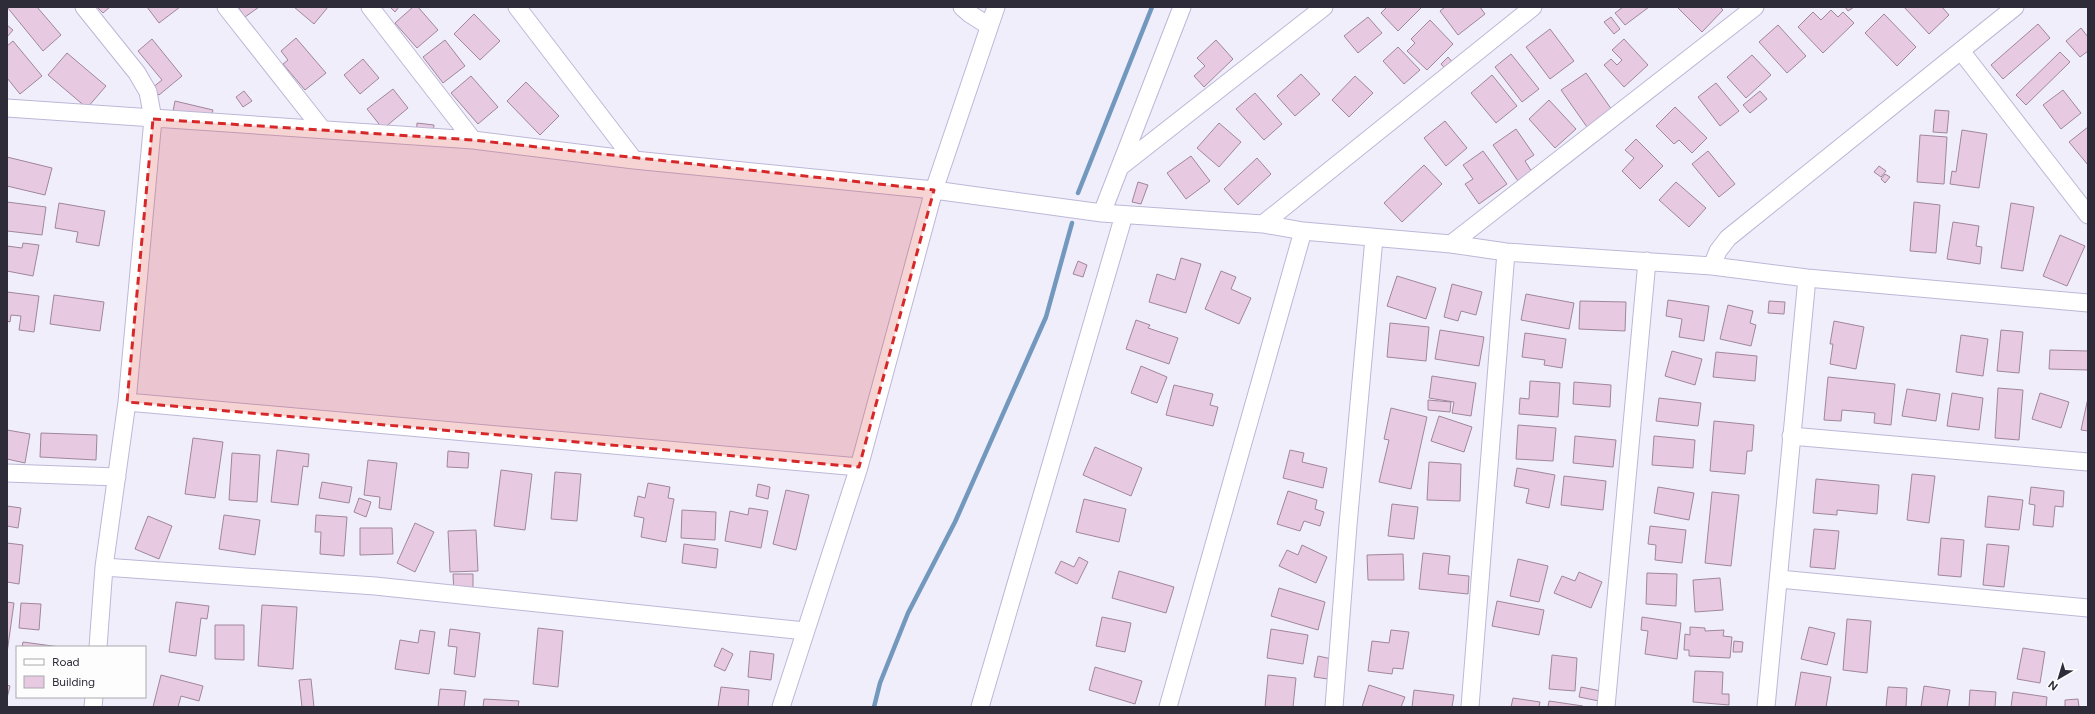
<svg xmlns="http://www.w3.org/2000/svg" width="2095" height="714" font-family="Figtree,sans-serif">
<rect width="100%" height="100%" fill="#f0eefb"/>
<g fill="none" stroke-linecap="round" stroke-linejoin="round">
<!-- stream -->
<path stroke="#7398be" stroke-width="4.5" d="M1078,193l74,-186
M874,707l6,-24 28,-70 47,-91 91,-205 26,-94"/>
</g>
<!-- building -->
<path fill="#e7cae2" stroke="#a0869c" d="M7,7h30l24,28 -18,16z
M97,7h13l-7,6z
M147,7h33l-21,16z
M238,7h21l-14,10z
M294,7h34l-14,17z
M390,7h9l-4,5z
M413,7h5l20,23 -21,18 -22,-25z
M1387,7h35l-24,24 -17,-18z
M1445,7h35l5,7 -27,21 -18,-24z
M1623,7h26l-24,18 -10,-12z
M1677,7h43l3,3 -21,22z
M1845,7h9l-6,4z
M1904,7h38l7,8 -20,19z
M1831,10l7,7 5,-5 11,11 -31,30 -25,-26 15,-15 8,8z
M474,14l26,27 -20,19 -26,-26z
M1884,14l32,33 -19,19 -32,-33z
M1368,17l14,16 -24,20 -14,-17z
M1611,17l9,12 -6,5 -10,-12z
M1430,20l23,24 -26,26 -20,-19 8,-8 -4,-4z
M2038,24l12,14 -47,41 -12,-14z
M7,25l6,5 -6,7z
M1778,25l28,31 -19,17 -28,-31z
M2081,28l7,9v14l-8,6 -14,-16z
M1550,29l24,32 -24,18 -24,-32z
M296,38l30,35 -21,17 -22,-26 5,-4 -7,-9z
M152,39l30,37 -23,19 -7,-7 10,-8 -24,-29z
M1624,39l24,26 -24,22 -20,-22 7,-6 6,6 5,-5 -10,-10z
M445,40l20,26 -22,17 -20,-26z
M1216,40l17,19 -29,28 -10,-11 11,-10 -8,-8z
M13,41l29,35 -22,18 -13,-16v-32z
M1398,47l22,23 -16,14 -21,-23z
M2060,52l10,10 -44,43 -10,-10z
M67,53l39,33 -19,22 -39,-33z
M1511,54l28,35 -17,13 -27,-35z
M1752,55l19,20 -25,23 -19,-21z
M1448,57l8,9 -7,7 -8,-9z
M363,59l16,19 -19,16 -16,-19z
M1586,73l26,37 -25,17 -26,-37z
M1301,74l19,20 -25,22 -18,-20z
M1492,75l25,31 -21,17 -25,-30z
M471,76l27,31 -20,17 -27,-31z
M1355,76l18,17 -24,24 -17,-17z
M526,82l33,34 -19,19 -33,-34z
M1716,83l23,28 -19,15 -22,-29z
M393,89l15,19 -25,21 -16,-20z
M2063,90l18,23 -20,16 -18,-24z
M244,91l8,10 -9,6 -7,-10z
M1760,91l7,8 -17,14 -7,-8z
M1255,93l27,31 -18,16 -28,-31z
M1549,100l27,29 -21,19 -26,-29z
M175,101l38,9 -3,11 -37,-10z
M1675,107l32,31 -15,15 -13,-13 -5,4 -18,-18z
M1935,110l14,1 -2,22 -14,-1z
M1445,121l22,27 -21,18 -22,-28z
M417,123l17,2 -2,16 -16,-2z
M1219,123l22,19 -22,25 -22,-19z
M2088,127v38l-19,-23z
M1516,129l18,26 -9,6 7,11 -14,9 -25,-36z
M1962,130l25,4 -8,54 -29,-4 2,-13 4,1z
M1920,135l27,2 -3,47 -27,-2z
M1636,139l27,27 -23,23 -18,-18 12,-13 -9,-8z
M1483,151l24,33 -28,20 -14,-20 8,-5 -10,-14z
M1708,151l27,33 -16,13 -27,-33z
M1191,156l19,25 -24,18 -19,-26z
M7,157l45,11 -7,27 -38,-9z
M1257,158l14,16 -33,31 -14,-16z
M1424,165l18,19 -40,38 -18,-19z
M1879,166l7,5 -5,6 -7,-5z
M1885,174l5,3 -5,6 -4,-4z
M1138,182l10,3 -7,19 -9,-2z
M1676,182l30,26 -17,19 -30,-27z
M7,202l39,5 -4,28 -35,-4z
M1914,202l26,3 -4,48 -26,-2z
M59,203l46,8 -6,35 -23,-4 2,-10 -23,-4z
M2011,203l23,4 -11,64 -22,-3z
M1953,222l26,4 -3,20 6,1 -2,17 -33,-5z
M2060,235l25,11 -18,40 -24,-10z
M23,243l16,2 -6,31 -26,-5v-25l15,2z
M1181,258l20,6 -15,49 -37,-11 8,-28 18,6z
M1078,261l9,4 -4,12 -10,-3z
M1221,271l15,6 -5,12 20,9 -12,26 -34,-15z
M1397,276l39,12 -10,31 -39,-13z
M1452,284l30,8 -6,23 -15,-4 -3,10 -14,-4z
M7,292l32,4 -5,36 -15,-2 2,-14 -10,-1 -1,7 -3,-1z
M1526,294l48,9 -5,26 -48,-9z
M54,295l50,7 -4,29 -50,-7z
M1668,300l41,6 -5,35 -25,-4 3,-18 -16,-3z
M1580,301l46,1 -1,29 -46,-2z
M1769,301l16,1 -1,12 -16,-1z
M1728,305l25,6 -3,12 6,2 -5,21 -31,-7z
M1136,320l14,5 -2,3 30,10 -9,26 -43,-15z
M1834,321l30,6 -8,42 -26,-5 3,-20h-3z
M1390,323l39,4 -3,34 -39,-4z
M1440,330l44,7 -5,29 -44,-7z
M2001,330l22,2 -4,41 -22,-2z
M1525,333l41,6 -4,29 -18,-3 1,-5 -23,-3z
M1961,335l27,4 -5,37 -27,-4z
M2050,350l38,1v19l-39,-1z
M1672,351l30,8 -7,26 -30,-9z
M1716,352l41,4 -2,25 -42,-4z
M1141,366l26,11 -10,26 -26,-10z
M1432,376l44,7 -5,33 -19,-3 2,-11 -25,-4z
M1828,377l67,7 -4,41 -17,-2 1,-10 -33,-3 -1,11 -17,-1z
M1530,381l30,2 -2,34 -39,-3 1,-16 9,1z
M1574,382l37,3 -1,22 -37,-3z
M1174,385l39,9 -3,11 8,2 -5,19 -47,-11z
M1998,388l25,2 -4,50 -24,-2z
M1907,389l33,5 -4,27 -34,-5z
M1952,393l31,5 -4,32 -32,-4z
M2040,393l29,9 -8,26 -29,-9z
M1659,398l42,5 -3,23 -42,-5z
M2088,398v33l-7,-1z
M1428,400l23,2 -1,10 -22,-2z
M1391,408l36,9 -16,72 -32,-7 10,-42 -5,-1z
M1439,416l33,11 -8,25 -33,-11z
M1714,421l40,4 -2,26h-5l-2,23 -35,-3z
M1518,425l38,3 -3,33 -37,-2z
M7,430l23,4 -5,29 -18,-4z
M41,433l56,2 -1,25 -56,-3z
M1575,436l41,4 -3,27 -40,-4z
M1654,436l41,4 -2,28 -41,-3z
M193,438l30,4 -8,56 -30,-4z
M1095,447l47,21 -11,28 -48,-21z
M277,450l32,4 -1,13 -5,-1 -5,39 -27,-3z
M1290,450l14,3 -2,9 25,6 -4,20 -40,-10z
M448,451l21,2 -1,15 -21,-1z
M232,453l28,2 -3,47 -28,-2z
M368,460l29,3 -6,47 -12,-2 1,-11 -16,-2z
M1429,462l32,2 -1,37 -33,-1z
M1517,468l38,7 -6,33 -23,-5 3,-14 -15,-3z
M501,470l31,4 -7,56 -31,-4z
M555,472l26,2 -4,47 -26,-2z
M1912,474l23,2 -6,47 -22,-3z
M1564,476l42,5 -3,29 -42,-5z
M1816,479l63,6 -2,29 -40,-4v5l-24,-2z
M322,482l30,5 -3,16 -30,-5z
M648,483l22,4 -2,11 6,1 -8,43 -25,-5 3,-19 -10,-2 4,-20 7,2z
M758,484l12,3 -2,12 -12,-3z
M1658,487l36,6 -5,27 -35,-7z
M2031,487l33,4 -1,16 -8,-1 -2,21 -20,-2 2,-20 -6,-1z
M786,490l23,5 -13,55 -23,-6z
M1288,491l29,9 -2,9 9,3 -4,14 -16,-5 -4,10 -23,-7z
M1712,492l27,3 -8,71 -26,-3z
M1988,496l35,4 -4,30 -34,-3z
M359,498l12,4 -5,15 -12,-5z
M1084,499l42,10 -7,33 -43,-10z
M1392,504l26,3 -4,32 -26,-3z
M7,506l14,2 -3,20 -11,-2z
M749,508l19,3 -7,37 -36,-7 5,-30 18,4z
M682,510l34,2 -1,28 -34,-2z
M224,515l36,5 -5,35 -36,-6z
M316,515l31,2 -3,39 -24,-2 1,-22h-6z
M148,516l24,10 -13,33 -24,-10z
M415,523l19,9 -19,40 -18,-9z
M1650,526l36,4 -4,33 -27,-3 1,-15 -8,-1z
M360,528h32l1,26 -33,1z
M1814,529l25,2 -4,38 -25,-2z
M476,530l2,41 -28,1 -2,-41z
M1941,538l23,2 -3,37 -23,-2z
M7,543l16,2 -4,39 -12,-2z
M684,544l34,5 -2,19 -34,-5z
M1987,544l22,2 -5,41 -21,-2z
M1302,545l25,12 -11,26 -37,-17 8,-16 11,5z
M1423,553l27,3 -2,18 21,2 -1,18 -49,-5z
M1403,554l1,26h-36l-1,-25z
M1079,557l9,5 -11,22 -22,-11 6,-12 13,6z
M1518,559l30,7 -9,36 -29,-6z
M1119,571l55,16 -8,26 -54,-15z
M1579,572l23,10 -11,26 -37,-15 8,-17 13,5z
M1647,573l30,1 -1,32 -30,-2z
M453,574h20v19h-19z
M1720,578l3,32 -28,2 -2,-32z
M1279,588l46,14 -7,28 -47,-14z
M1497,601l47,9 -5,25 -47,-9z
M7,602l7,1 -7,50z
M176,602l33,4 -2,13 -6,-1 -5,38 -27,-4z
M21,603l20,1 -2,26 -20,-2z
M262,605l35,2 -4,62 -35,-3z
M1102,617l29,6 -6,29 -29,-6z
M1642,617l39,6 -4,36 -32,-5 3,-23 -7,-1z
M1847,619l24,2 -4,52 -24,-3z
M215,625h29v35l-29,-1z
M1690,627l15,1v3l19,-1 -1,6 9,1 -2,21 -41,-2v-6h-5l1,-16 5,1z
M1809,627l26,6 -8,32 -26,-6z
M538,628l25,3 -5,56 -25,-3z
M450,629l30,4 -5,44 -21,-3 3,-27 -9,-1z
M1271,629l37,6 -5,29 -36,-6z
M420,630l15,2 -6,42 -34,-5 5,-29 18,3z
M1391,630l18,2 -6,37 -10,-1 -1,6 -24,-3 4,-30 17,2z
M1734,641l9,1 -1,10h-9z
M23,642l37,5h-38z
M722,648l11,6 -8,17 -11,-5z
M2023,648l22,4 -5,31 -23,-4z
M750,651l24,3 -3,26 -23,-3z
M1552,655l25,3 -2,33 -26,-2z
M1318,656l14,3 -4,20 -14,-2z
M1095,667l47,14 -7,23 -46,-14z
M1695,671l28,1 -1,22h7v11l-36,-3z
M1801,672l30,5 -5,30h-31z
M161,675l42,11 -4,15 -18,-5 -3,11h-25z
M1268,675l28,3 -3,29h-28z
M311,679l3,28h-12l-3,-27z
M7,685l3,1 -3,12z
M1369,685l36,12 -4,10h-39z
M1924,686l26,4 -3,17h-26z
M721,687l28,3 -1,17h-30z
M1581,687l20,4 -2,10 -20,-4z
M1888,687l19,1 -1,19h-20z
M440,689l26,2 -2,16h-26z
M1414,690l40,5 -2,12h-40z
M1970,690l26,2 -1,15h-26z
M2013,692l34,5 -1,10h-35z
M1513,698l27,4 -1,5h-28z
M484,699l35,2 -1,6h-35z
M2078,699l1,8h-14v-7z
M1549,701l34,5v1h-35z"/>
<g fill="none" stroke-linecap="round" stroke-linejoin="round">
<!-- minor casing -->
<g stroke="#bdb7d7" stroke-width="19">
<path id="minor" d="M84,7l53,66 11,19 5,27 -26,283 -23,165 -6,80
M226,7l96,122
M370,7l103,133
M517,7l117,153
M962,7l8,7 19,12
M1961,51l127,164
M7,108l466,32 161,20 300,30 168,23 161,11 40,7 148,13 55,8 206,14 95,12 281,25
M1120,167l204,-160
M1102,213l80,-206
M1263,224l270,-217
M1451,244l304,-237
M1712,266l6,-15 10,-13 287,-231
M127,402l732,65
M1791,436l297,26
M7,473l110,4
M104,567l271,19 430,45
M1779,579l309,29
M93,707l1,-10
M781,707l78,-240 75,-277 62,-183
M980,707l144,-492
M1168,707l135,-476
M1334,707l14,-182 26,-287
M1470,707l36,-455
M1606,707l41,-446
M1766,707l41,-429"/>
</g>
<!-- minor -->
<use href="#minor" stroke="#fff" stroke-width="17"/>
</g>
<!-- marked area -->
<path fill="#d62828" fill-opacity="0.2" stroke="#d62828" stroke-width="3" stroke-dasharray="8 5" stroke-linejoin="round" d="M153,119l320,21 461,50 -75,277 -732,-65z"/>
<!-- border -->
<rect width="2095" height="714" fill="none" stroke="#2e2c38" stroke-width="16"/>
<!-- legend -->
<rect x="16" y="646" width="130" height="52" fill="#fdfdfd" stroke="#aaa9ae"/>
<rect x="24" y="659" width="20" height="6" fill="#ffffff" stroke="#aaa9ae"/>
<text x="52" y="666" font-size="12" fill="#2e2c38">Road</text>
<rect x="24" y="676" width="20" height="12" fill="#e7cae2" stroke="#aaa9ae"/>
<text x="52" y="686" font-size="12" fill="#2e2c38">Building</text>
<!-- north arrow -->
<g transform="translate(2059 678) rotate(218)" stroke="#fdfdfd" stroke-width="3" paint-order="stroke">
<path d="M0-3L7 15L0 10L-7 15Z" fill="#2e2c38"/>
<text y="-6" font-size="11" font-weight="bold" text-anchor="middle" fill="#2e2c38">N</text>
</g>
</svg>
